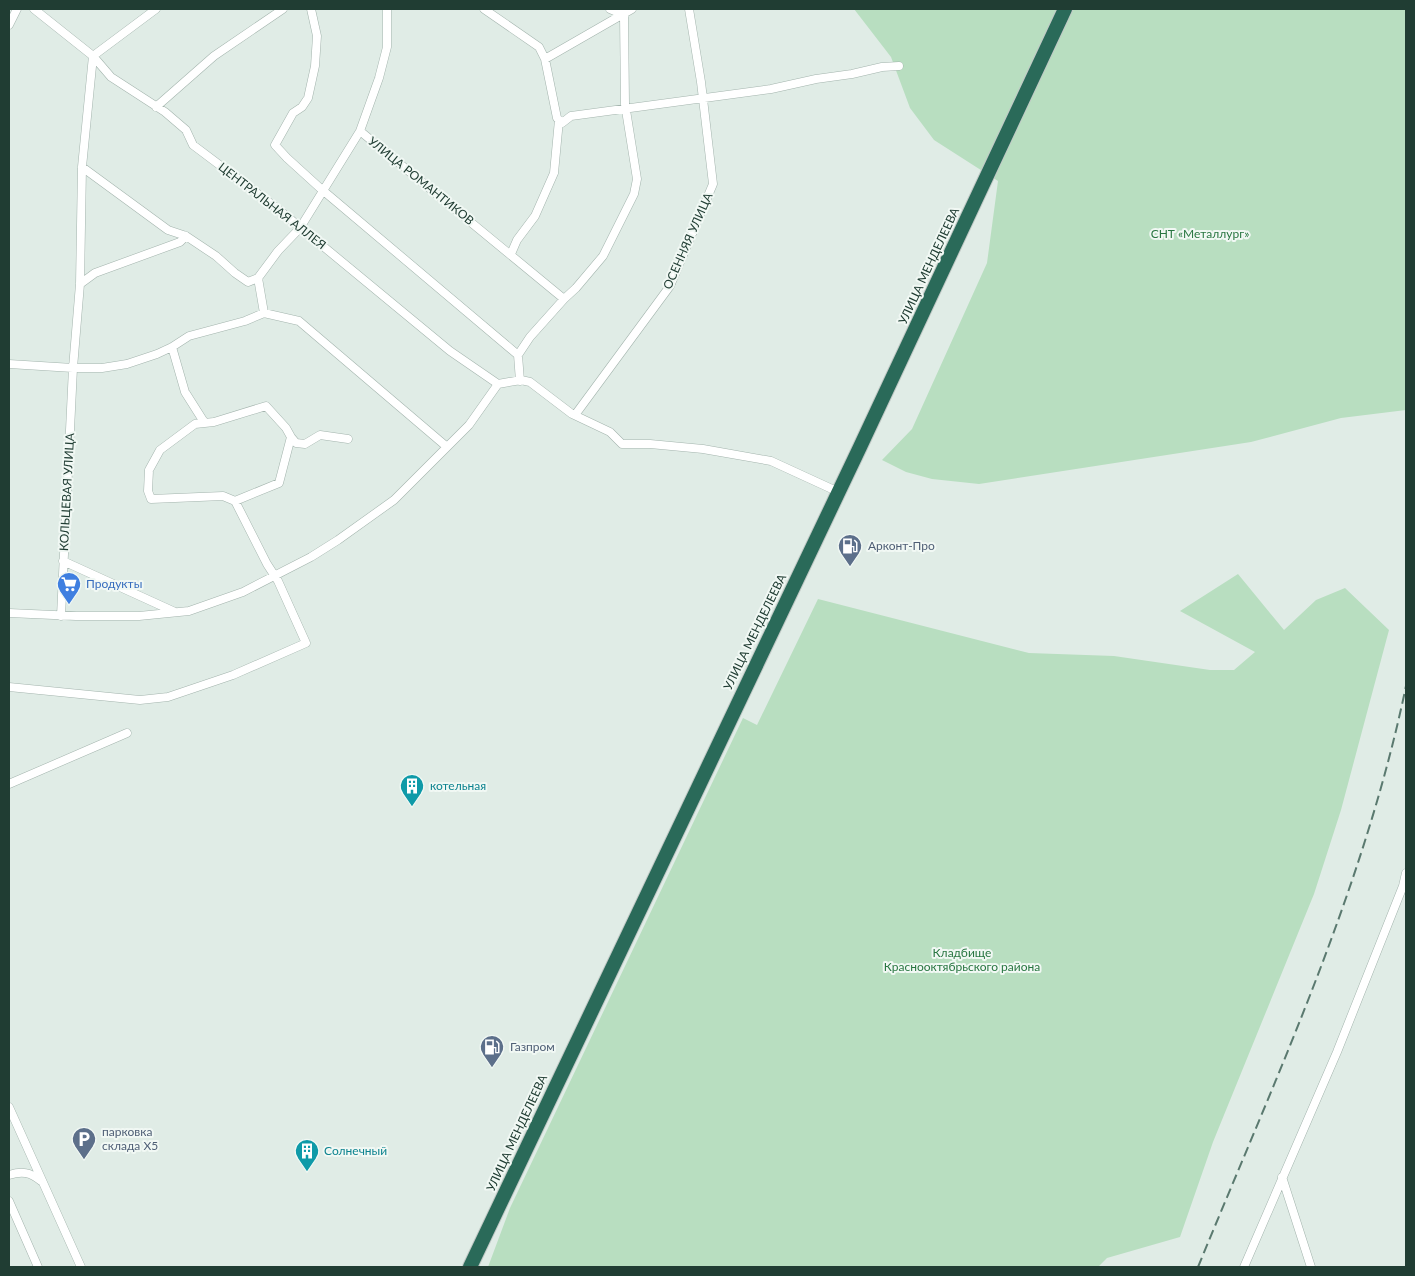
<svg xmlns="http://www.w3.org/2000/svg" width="1415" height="1276" font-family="Lato,sans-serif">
<rect width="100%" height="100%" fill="#e0ece6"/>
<!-- green -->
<path fill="#b8dec0" d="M854,9h552v401l-65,8 -90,24 -272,42 -47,-5 -26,-7 -24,-12 30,-31 75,-166 11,-82 -64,-41 -24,-32 -19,-51z
M1238,574l46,56 32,-30 29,-12 44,42 -48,180 -27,84 -101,248 -33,95 -73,21 -9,9h-610l22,-59 233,-490 14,7 61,-126 211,54 85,3 96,14h24l21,-18 -75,-41z"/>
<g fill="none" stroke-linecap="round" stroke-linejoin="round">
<!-- street casing -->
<g stroke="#a3b4ad" stroke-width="9">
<path id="street" d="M34,9l59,47 18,21 54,35 21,18 7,15 85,64 172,142 48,33 23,-4 9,2 42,32 38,18 12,12h28l53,5 68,12 61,28
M311,9l6,27 -2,30 -7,32 -6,9 -9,6 -18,32 12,13 33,30 198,167 2,26
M387,9v38l-8,31 -19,53 204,168
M484,9l55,38 6,12 12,59 5,5 9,-7 200,-27 45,-10 36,-5 30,-7 17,-1
M9,25l8,-16
M545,59l87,-50
M156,107l58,-51 69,-47
M82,167l86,63 18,6 30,20 19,17 13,9 10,-4 6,35
M511,254l6,-14 18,-24 19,-43 5,-53
M258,278l20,-27 22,-23 60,-97
M80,284l15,-11 85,-31 6,-6
M172,347l13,45 19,30
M518,355l12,-18 34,-38 12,-11 27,-32 31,-62 3,-15 -12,-75 -1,-89 -14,-6
M9,364l64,4h29l25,-4 30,-10 15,-7 17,-11 56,-15 19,-8 35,8 148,126
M266,406l20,22 5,9 -12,46 -44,18 -12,-5 -72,3 -3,-8 1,-21 11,-20 35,-26 19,-2z
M575,415l95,-129 43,-102 -12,-102 -12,-73
M291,437l5,6 9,1 15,-9 28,4
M63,561l112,51
M9,613l67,3h63l50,-5 54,-19 68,-35 27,-17 56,-40 75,-75 29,-41
M61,616l12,-248 7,-84 2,-117 11,-111 63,-47
M9,687l131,13 28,-3 65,-22 73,-32 -28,-62 -11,-17 -32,-63
M9,784l118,-51
M9,1107l72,160
M9,1175c13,-4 21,-3 32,6
M1282,1177l29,90
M9,1201l29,66
M1244,1267l93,-215 66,-166 3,-13"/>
</g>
<!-- highway casing -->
<g stroke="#c1c9c6" stroke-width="16">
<path id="highway" d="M470,1267l390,-820 205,-438"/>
</g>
<!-- street -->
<use href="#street" stroke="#fff" stroke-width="8"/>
<!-- highway -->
<use href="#highway" stroke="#2a6a59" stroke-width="14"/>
<!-- rail -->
<path stroke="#5a796f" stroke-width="2" stroke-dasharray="10 5" stroke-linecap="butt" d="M1198,1267c78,-190 166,-379 208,-581"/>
</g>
<!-- icons -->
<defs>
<g id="fuel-pin" transform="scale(1.25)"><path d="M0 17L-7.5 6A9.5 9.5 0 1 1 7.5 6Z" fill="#5c6f8a" stroke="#f1f8f4"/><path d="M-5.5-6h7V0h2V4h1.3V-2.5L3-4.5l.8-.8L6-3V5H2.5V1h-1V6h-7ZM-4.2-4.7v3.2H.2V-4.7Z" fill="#fff"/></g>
<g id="supermarket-pin" transform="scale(1.25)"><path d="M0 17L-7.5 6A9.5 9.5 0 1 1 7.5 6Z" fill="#3f7fe0" stroke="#f1f8f4"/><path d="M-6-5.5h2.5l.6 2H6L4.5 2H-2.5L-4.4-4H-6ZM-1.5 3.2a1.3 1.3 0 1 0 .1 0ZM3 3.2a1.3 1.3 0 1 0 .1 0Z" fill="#fff"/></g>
<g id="building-pin" transform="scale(1.25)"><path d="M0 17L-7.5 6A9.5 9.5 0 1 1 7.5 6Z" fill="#0f9aa8" stroke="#f1f8f4"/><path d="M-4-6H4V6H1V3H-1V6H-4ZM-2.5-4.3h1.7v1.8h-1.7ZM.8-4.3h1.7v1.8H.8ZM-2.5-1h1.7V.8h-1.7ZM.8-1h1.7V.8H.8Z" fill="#fff"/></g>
<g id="parking-pin" transform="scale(1.25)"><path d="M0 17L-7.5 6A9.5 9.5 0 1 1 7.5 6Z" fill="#5c6f8a" stroke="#f1f8f4"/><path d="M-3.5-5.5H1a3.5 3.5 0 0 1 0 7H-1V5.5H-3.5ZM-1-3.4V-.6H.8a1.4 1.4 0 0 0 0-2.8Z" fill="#fff"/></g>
</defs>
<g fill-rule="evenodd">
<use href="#fuel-pin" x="850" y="546"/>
<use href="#supermarket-pin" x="69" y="584"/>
<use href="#building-pin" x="412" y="786"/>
<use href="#fuel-pin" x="492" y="1047"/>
<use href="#parking-pin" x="84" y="1139"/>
<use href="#building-pin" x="307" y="1151"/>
</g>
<g text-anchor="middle" stroke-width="4" stroke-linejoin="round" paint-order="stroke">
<!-- street labels -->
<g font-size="12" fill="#203d33" stroke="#f1f8f4">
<text transform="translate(421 181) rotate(39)" y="4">УЛИЦА РОМАНТИКОВ</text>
<text transform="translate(272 206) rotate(38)" y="4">ЦЕНТРАЛЬНАЯ АЛЛЕЯ</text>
<text transform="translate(688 241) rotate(-66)" y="4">ОСЕННЯЯ УЛИЦА</text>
<text transform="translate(929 266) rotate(-65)" y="4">УЛИЦА МЕНДЕЛЕЕВА</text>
<text transform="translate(67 492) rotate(-87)" y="4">КОЛЬЦЕВАЯ УЛИЦА</text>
<text transform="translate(755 632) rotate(-64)" y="4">УЛИЦА МЕНДЕЛЕЕВА</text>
<text transform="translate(517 1133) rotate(-65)" y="4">УЛИЦА МЕНДЕЛЕЕВА</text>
</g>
<!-- park labels -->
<g font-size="12" fill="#287641" stroke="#f1f8f4">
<text x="1200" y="238">СНТ «Металлург»</text>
<text x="962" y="957">Кладбище<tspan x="962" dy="14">Краснооктябрьского района</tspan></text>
</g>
<!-- service labels -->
<g font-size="12" fill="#4e5e75" stroke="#f1f8f4" text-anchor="start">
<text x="868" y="550">Арконт-Про</text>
<text x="510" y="1051">Газпром</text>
<text x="102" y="1136">парковка<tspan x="102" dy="14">склада X5</tspan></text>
</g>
<!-- shop labels -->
<g font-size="12" fill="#366cbe" stroke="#f1f8f4" text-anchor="start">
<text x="86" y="588">Продукты</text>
</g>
<!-- culture labels -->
<g font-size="12" fill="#0d838f" stroke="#f1f8f4" text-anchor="start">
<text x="430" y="790">котельная</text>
<text x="324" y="1155">Солнечный</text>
</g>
</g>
<!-- border -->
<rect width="1415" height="1276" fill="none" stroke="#203d33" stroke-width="20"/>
</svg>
